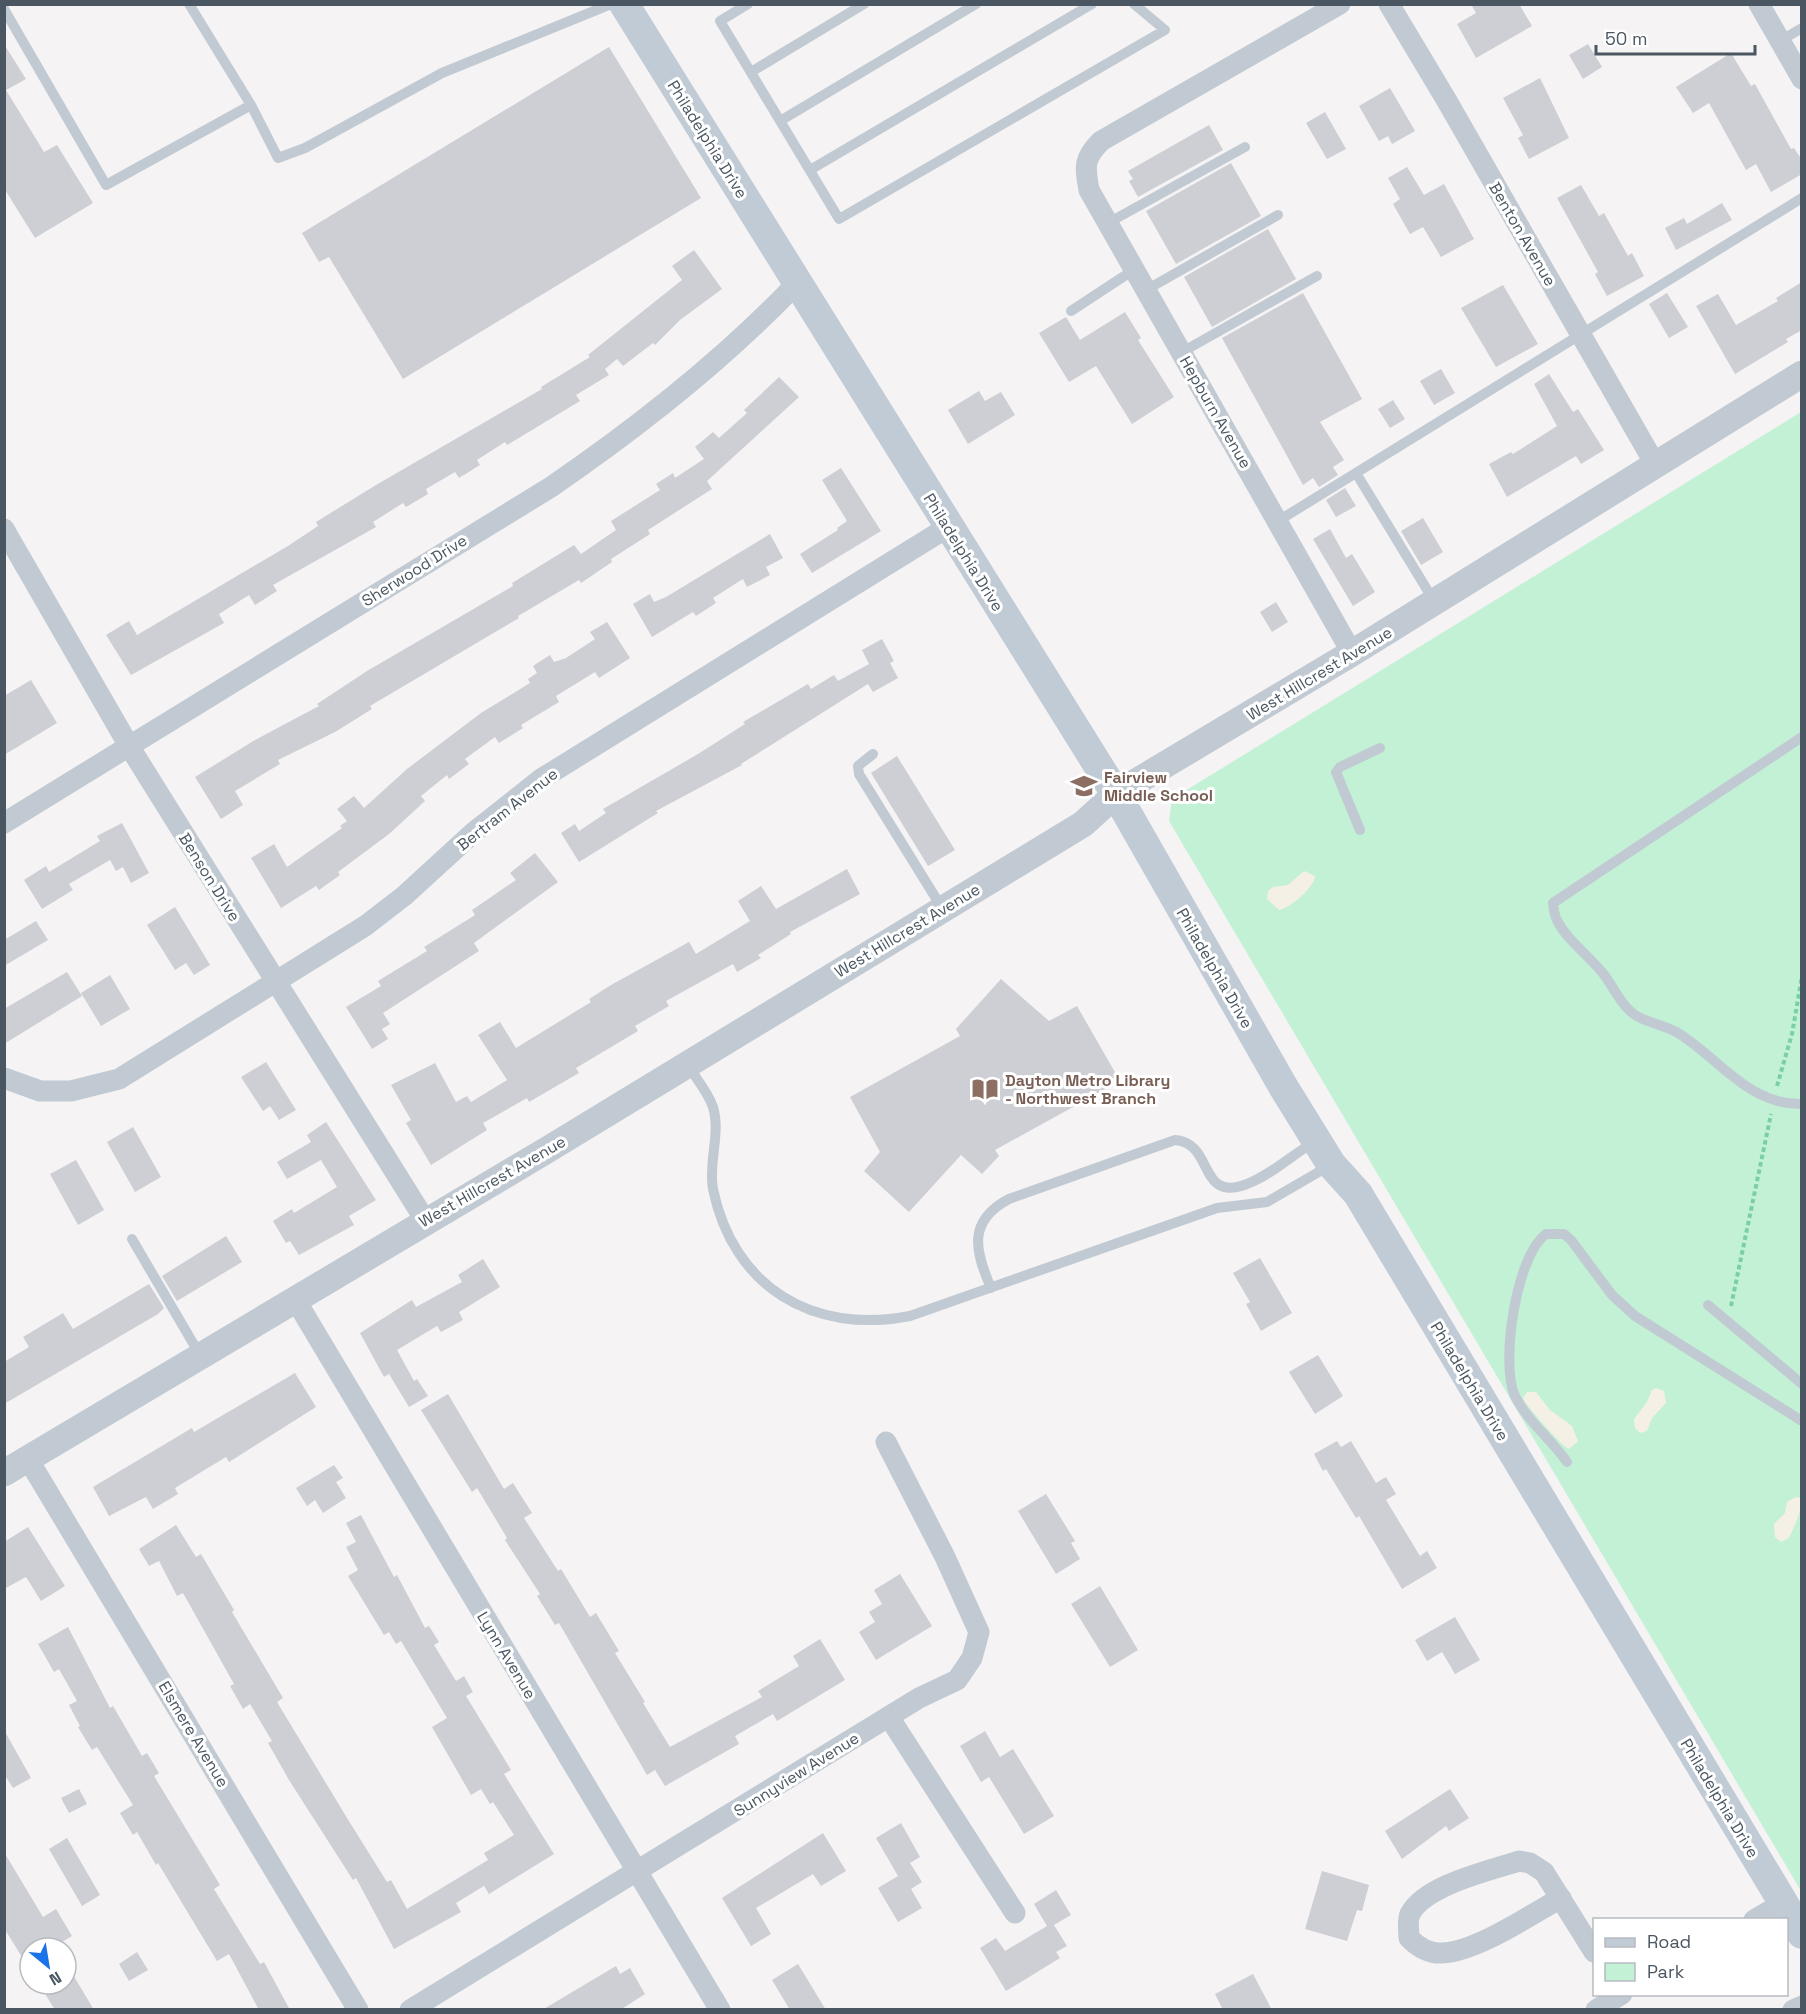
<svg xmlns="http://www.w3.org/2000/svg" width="1806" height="2014" font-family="'Space Grotesk',sans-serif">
<rect width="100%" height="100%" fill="#f5f3f3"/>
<!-- green -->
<path fill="#c3f1d5" d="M1801,412v1479l-632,-1070 3,-22z"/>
<!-- sand -->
<path fill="#f5f0e5" d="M1304,871l11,5c-1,12 -25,32 -36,34l-12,-11 1,-8 5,-4 15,-2z
M1656,1388l8,3 2,12 -14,15 -5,13 -7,2 -5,-5 -1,-9 13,-17 5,-12z
M1527,1392h9l14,18 22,16 6,15 -9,8c-6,-2 -43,-43 -46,-51z
M1796,1497l5,1c1,15 -6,26 -12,40l-8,4 -6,-5 -1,-13 11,-11 2,-11z"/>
<!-- building -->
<path fill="#cdcfd5" d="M1471,4h48l13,22 -56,32 -19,-34 19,-11z
M4,44l22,35 -20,11 38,62 13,-7 36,58 -58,35 -31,-50z
M1588,44l14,23 -19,12 -14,-24z
M609,47l92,151 -298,181 -74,-122 -10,5 -17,-29z
M1731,53l20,33 4,-2 36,65 3,-1 8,12v14l-31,18 -15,-28 -10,6 -37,-67 -16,10 -17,-26z
M1540,78l29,60 -40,21 -11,-21 5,-3 -20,-37z
M1390,88l25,43 -23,13 -4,-8 -9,5 -20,-35z
M1325,112l21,37 -19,10 -21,-36z
M1209,125l14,25 -85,47 -9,-16 4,-2 -5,-8z
M1231,163l30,53 -85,48 -30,-53z
M1407,167l17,28 20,-11 30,55 -33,18 -18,-30 -13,7 -17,-30 7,-5 -12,-21z
M1581,185l18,31 5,-3 24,43 4,-3 12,23 -37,20 -12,-22 3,-2 -41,-74z
M1722,203l10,17 -56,30 -11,-22 19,-10 3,6z
M1268,229l28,50 -84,48 -28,-50z
M694,250l28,39 -42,31 -25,25 -2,-2 -30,23 -6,-7 -12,10 4,6 -33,20 4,6 -73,44 -2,-3 -28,18 3,5 -21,13 -4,-6 -29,17 2,5 -22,13 -3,-4 -30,19 3,5 -103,58 4,6 -22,14 -6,-10 -30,19 5,9 -93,52 -25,-40 23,-14 8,14 151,-89 30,-20 -2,-4 60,-37 166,-96 -1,-2 49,-30 -2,-2 94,-75 -10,-14z
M1802,282v48l-16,9 2,3 -53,32 -39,-68 22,-12 18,31 42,-24 -2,-3z
M1503,285l35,59 -42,23 -35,-59z
M1303,293l59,106 -42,23 24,38 -11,7 5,8 -19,12 -6,-9 -10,7 -81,-147z
M1667,293l21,34 -19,11 -20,-34z
M1125,312l16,26 -3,2 36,57 -42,27 -36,-58 -27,16 -30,-49 27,-16 14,23z
M1441,369l14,24 -21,12 -14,-24z
M1549,374l24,38 5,-3 26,41 -23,14 -5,-8 -69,41 -18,-33 22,-12 2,2 44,-28 -23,-42z
M779,377l20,20 -92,84 5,8 -64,41 2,4 -39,25 1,3 -31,21 -2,-3 -61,36 1,2 -149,88 2,3 -37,23 -57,28 2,4 -45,27 8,14 -22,14 -26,-42 60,-37 64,-34 -2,-2 50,-33 146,-85 -1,-3 62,-38 7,9 35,-24 -5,-9 49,-31 -4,-6 17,-11 2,5 29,-19 -9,-12 18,-15 6,6 28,-25 -3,-3z
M979,391l6,10 16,-9 14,23 -47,29 -20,-34z
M1393,400l12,19 -15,9 -12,-19z
M841,468l40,63 -69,42 -12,-19 38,-24 -1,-2 10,-7 -25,-41z
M1345,488l11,18 -20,11 -10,-17z
M1423,518l20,34 -22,13 -20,-34z
M1330,529l16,29 6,-4 23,38 -22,14 -40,-67z
M770,534l13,24 -17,9 4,8 -23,12 -4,-8 -30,19 3,5 -20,13 -3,-4 -41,25 -19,-33 17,-10 4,8 12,-5z
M1276,602l12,20 -16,10 -12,-20z
M607,622l23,36 -31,20 -4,-6 -39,24 3,6 -38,23 2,3 -24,15 -4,-6 -30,22 4,5 -20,15 -2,-4 -26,21 4,5 -36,33 -51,38 2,3 -21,15 -3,-4 -35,22 -30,-50 23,-14 13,23 55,-39 -2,-2 7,-5 -10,-12 17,-13 10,12 43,-39 74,-56 49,-30 -2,-4 9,-6 -4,-7 17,-11 4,7 12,-4 29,-19 -5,-7z
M882,639l12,22 -4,2 8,15 -25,14 -5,-8 -127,80 1,1 -86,46 2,2 -79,49 -18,-29 14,-9 4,7 27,-18 -3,-4 95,-55 47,-30 -2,-2 65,-38 3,5 23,-14 4,6 31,-17 -7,-14z
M31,680l26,43 -53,32v-59z
M897,756l58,94 -27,16 -57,-93z
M122,823l27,50 -18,10 -8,-16 -7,4 -6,-11 -41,24 4,6 -31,19 -18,-29 22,-14 3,6 51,-31 -3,-5z
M535,853l23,29 -84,61 5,8 -96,62 7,11 -8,5 6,10 -16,10 -26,-42 35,-21 -3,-5 49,-30 -3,-4 51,-32 -3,-5 44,-30 -6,-7z
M847,869l13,25 -70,38 1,2 -33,21 3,3 -24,14 -4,-8 -67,37 3,5 -34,20 3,5 -62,37 3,5 -50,29 -2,-4 -44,25 4,7 -56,35 -25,-42 5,-3 -20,-35 44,-22 21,39 11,-6 4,6 36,-22 -29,-45 22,-13 16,26 75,-46 -2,-3 22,-14 78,-43 7,12 54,-33 -12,-20 23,-15 15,23z
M175,907l35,58 -16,10 -8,-12 -11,7 -28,-45z
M36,921l12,19 -44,26v-26z
M67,972l15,24 -78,48v-35z
M110,975l20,34 -29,17 -20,-33z
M1001,979l48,42 28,-15 43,75 -125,69 4,6 -17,18 -21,-19 -52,57 -45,-41 16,-19 -30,-55 110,-61 -4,-7z
M266,1062l30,48 -17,10 -9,-14 -7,5 -22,-34z
M326,1122l50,78 -27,16 5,9 -55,30 -9,-14 -4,2 -13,-22 19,-12 2,4 43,-26 -16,-27 -34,19 -10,-17 34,-20 -4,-7z
M133,1127l28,50 -26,15 -28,-50z
M76,1160l28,50 -26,15 -28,-51z
M226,1236l16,26 -65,39 -15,-25z
M1260,1258l32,55 -31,18 -15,-27 4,-2 -17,-29z
M483,1259l17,28 -41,25 4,8 -22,12 -4,-6 -40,24 17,31 3,-2 11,17 -19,11 -20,-33 -5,3 -24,-44 52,-33 4,7 46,-25 -4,-7z
M149,1284l15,24 -6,6 -154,90v-42l25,-15 -6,-10 40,-24 10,16z
M1318,1355l25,41 -28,18 -26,-42z
M295,1373l21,34 -87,55 -3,-5 -51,31 3,6 -25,15 -7,-12 -37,19 -16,-29 99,-59 2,4z
M448,1394l56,95 9,-6 19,30 -8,5 34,53 3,-2 29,48 6,-4 23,38 -4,2 30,49 -2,1 27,44 92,-50 -4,-6 41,-25 -6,-10 27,-17 25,41 -68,41 -4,-7 -38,22 4,8 -74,42 -10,-16 -8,5 -88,-152 -4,2 -18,-29 3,-2 -35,-54 2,-2 -30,-50 -5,4 -51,-82z
M1337,1441l4,6 10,-6 25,42 10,-6 10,17 -10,6 34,56 7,-5 10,17 -35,21 -43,-73 -3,2 -30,-49 -3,2 -9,-17z
M334,1465l9,13 -7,4 10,16 -23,15 -8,-13 -8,6 -11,-18z
M1046,1494l29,47 -4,2 9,16 -24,15 -38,-63z
M361,1515l33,62 3,-2 28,53 4,-2 10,16 -5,3 22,36 8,-5 9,16 -7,4 45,74 -7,4 50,80 -65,40 -5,-8 -28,17 5,9 -67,37 -38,-71 -3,2 -64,-100 -21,-37 4,-2 -22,-37 -7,5 -13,-23 4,-2 -51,-91 -6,3 -18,-35 -10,5 -10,-17 37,-24 20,32 5,-3 33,56 -2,2 51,86 -6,4 70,116 40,64 4,-2 16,29 81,-49 -4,-7 30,-18 -21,-33 -3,2 -9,-15 -10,6 -39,-68 15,-9 -46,-77 -5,3 -7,-12 -5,3 -36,-59 10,-6 -12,-23 10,-5 -10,-19z
M28,1527l37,59 -24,15 -15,-24 -22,12v-47z
M900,1574l32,52 -56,34 -17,-28 16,-10 -6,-10 13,-8 -8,-14z
M1100,1586l38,64 -28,17 -39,-63z
M1455,1617l25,43 -25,14 -13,-22 -15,9 -12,-21z
M68,1627l42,81 3,-2 29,50 5,-3 12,20 -5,3 66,109 -6,4 6,10 40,65 4,-2 26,48h-31l-30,-56 -12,7 -59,-98 -2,2 -19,-33 -4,3 -13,-22 13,-8 -36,-58 -5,3 -14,-23 2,-1 -11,-21 8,-4 -18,-32 -5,3 -16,-28z
M4,1730l27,48 -18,10 -9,-14z
M985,1731l15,26 13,-8 41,67 -30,18 -35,-57 -8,5 -21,-36z
M79,1789l8,15 -18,9 -8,-15z
M1450,1789l19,29 -20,13 -3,-5 -44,33 -17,-28z
M901,1823l19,34 -10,6 12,19 -11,7 11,19 -24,14 -20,-34 20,-12 -22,-38z
M823,1833l23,38 -25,15 -8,-12 -57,34 15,26 -20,12 -29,-48z
M67,1838l33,57 -18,11 -33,-57z
M4,1852l39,65 13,-8 16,27 -20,12h-22v22l-26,-42z
M1322,1871l47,14 -7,26 -5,-1 -10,31 -42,-12z
M1056,1890l15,25 -17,10 13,21 -11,6 4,6 -54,33 -26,-43 16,-10 9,13 42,-25 -13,-22z
M137,1952l11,18 -19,11 -10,-17z
M66,1963l28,47h-39l-16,-26h27z
M798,1964l28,46h-36l-18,-30z
M616,1966l4,8 10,-6 15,26 -25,16h-78z
M1253,1974l19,36h-49l-8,-16z"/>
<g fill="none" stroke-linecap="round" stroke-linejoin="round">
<!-- path -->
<path stroke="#7ad0a6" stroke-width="4" stroke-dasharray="4.5 3" stroke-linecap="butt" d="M1777,1086l15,-52 10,-58
M1731,1306l40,-192"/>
<!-- service -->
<path stroke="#c1cad2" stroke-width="10" d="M189,4l62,101 27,53 27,-10 137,-75 169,-69
M748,4l-28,17 119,198 326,-189 -31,-26
M4,9l102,176 145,-80
M1780,41l22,-13
M751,72l113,-68
M780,121l196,-117
M810,170l282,-166
M1108,223l137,-76
M1146,290l132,-75
M1071,311l64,-42
M1182,352l135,-76
M1356,473l78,128
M1278,521l524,-323
M1802,737l-249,166c1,6 1,12 4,17 10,21 34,37 48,56 8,11 14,24 24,34 13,13 33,13 49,23 41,25 70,72 124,71
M873,754l-15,12 1,8 83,134
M1360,830l-24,-58 4,-5 40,-19
M687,1064c8,13 21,28 26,43 8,26 -5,56 0,82 20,98 100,146 197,127l307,-108 50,-6 62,-36
M132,1239l68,116
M991,1288c-16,-37 -24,-67 18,-89l166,-59c40,3 22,63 72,44 24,-9 45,-29 67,-42
M1708,1305l94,79
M1567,1462c-16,-23 -39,-40 -52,-66 -15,-31 1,-141 31,-162h18l7,6 41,55 23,21 167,105"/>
<!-- minor -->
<path stroke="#c1cad2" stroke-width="21" d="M1340,4l-239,137c-18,18 -16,26 -12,49l263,463
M1389,4l58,97 208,363
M1759,4l43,75
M4,529l125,217 296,474
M4,823l547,-336c89,-61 172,-126 246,-204
M4,1078l36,13h31l48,-12 246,-153 39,-30 70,-64 67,-53 407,-252
M295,1299l425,711
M28,1459l330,551
M889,1717l126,196
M1561,1898c-31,17 -85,54 -119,55 -14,1 -24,-6 -33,-15 0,-7 -2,-17 1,-24 15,-29 79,-43 109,-53l11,2 14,9 50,80
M1754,1920l29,-17
M410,2010l509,-312 38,-18 15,-22 7,-26 -34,-75 -59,-115
M1596,2010l26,-16
M1793,2010l9,-4"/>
<!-- tertiary -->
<path stroke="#c1cad2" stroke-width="27" d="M4,1473l543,-323 536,-326 33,-30 236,-141 450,-279"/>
<!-- secondary -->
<path stroke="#c1cbd6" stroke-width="30" d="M624,4l492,790 168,294 47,76 27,30 444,740"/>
</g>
<!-- icons -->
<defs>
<g id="school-bare" transform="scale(2.07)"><path d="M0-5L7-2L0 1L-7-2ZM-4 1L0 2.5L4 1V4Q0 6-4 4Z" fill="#8d6e63" stroke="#fff" stroke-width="2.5" paint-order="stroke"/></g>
<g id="library-bare" transform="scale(2.07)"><path d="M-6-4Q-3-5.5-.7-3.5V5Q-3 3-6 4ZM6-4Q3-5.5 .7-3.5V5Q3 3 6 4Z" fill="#8d6e63" stroke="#fff" stroke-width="2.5" paint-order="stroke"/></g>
</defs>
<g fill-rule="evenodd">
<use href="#school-bare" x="1084" y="786"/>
<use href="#library-bare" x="985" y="1089"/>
</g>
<g text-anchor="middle" stroke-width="6" stroke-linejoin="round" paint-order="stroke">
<!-- street labels -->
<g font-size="16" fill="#4a5661" stroke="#fff">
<text transform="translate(708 139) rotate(58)" y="6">Philadelphia Drive</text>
<text transform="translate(1523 234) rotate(60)" y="6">Benton Avenue</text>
<text transform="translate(1216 412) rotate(60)" y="6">Hepburn Avenue</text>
<text transform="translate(964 552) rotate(58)" y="6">Philadelphia Drive</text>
<text transform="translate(414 570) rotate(-32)" y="6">Sherwood Drive</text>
<text transform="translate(1319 673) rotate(-31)" y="6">West Hillcrest Avenue</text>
<text transform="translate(507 809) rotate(-38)" y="6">Bertram Avenue</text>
<text transform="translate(210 877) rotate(58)" y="6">Benson Drive</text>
<text transform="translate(907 930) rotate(-31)" y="6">West Hillcrest Avenue</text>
<text transform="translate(1215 968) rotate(60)" y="6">Philadelphia Drive</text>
<text transform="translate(492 1181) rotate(-30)" y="6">West Hillcrest Avenue</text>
<text transform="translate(1470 1381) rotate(59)" y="6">Philadelphia Drive</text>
<text transform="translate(507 1655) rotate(59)" y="6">Lynn Avenue</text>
<text transform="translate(194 1734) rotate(59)" y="6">Elsmere Avenue</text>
<text transform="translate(796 1774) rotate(-32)" y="6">Sunnyview Avenue</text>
<text transform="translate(1720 1798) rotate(59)" y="6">Philadelphia Drive</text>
</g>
<!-- education labels -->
<g font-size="16" font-weight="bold" fill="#785e54" stroke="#fff" text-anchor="start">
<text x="1104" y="783">Fairview<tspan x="1104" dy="18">Middle School</tspan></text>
<text x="1005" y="1086">Dayton Metro Library<tspan x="1005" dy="18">- Northwest Branch</tspan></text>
</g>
</g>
<!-- border -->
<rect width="1806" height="2014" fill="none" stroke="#4a5661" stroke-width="12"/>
<!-- legend -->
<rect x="1593" y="1918" width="195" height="78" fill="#ffffff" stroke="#b7bbc0" stroke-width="1.5"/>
<rect x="1605" y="1938" width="30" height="9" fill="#c1cbd6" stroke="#b7bbc0" stroke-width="1.5"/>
<text x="1647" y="1948" font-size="18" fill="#4a5661">Road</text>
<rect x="1605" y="1963" width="30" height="18" fill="#c3f1d5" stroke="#b7bbc0" stroke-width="1.5"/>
<text x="1647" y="1978" font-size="18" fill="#4a5661">Park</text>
<!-- north arrow -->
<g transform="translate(48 1966) rotate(150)"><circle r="28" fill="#ffffff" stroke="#b7bbc0" stroke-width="1.5"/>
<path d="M0-4.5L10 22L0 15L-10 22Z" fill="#1a73e8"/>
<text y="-9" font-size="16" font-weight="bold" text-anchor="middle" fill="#4a5661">N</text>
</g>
<!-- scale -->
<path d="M1596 45v9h159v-9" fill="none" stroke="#4a5661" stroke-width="3"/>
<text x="1605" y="45" font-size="18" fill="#4a5661" stroke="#ffffff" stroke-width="4.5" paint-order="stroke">50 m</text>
</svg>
